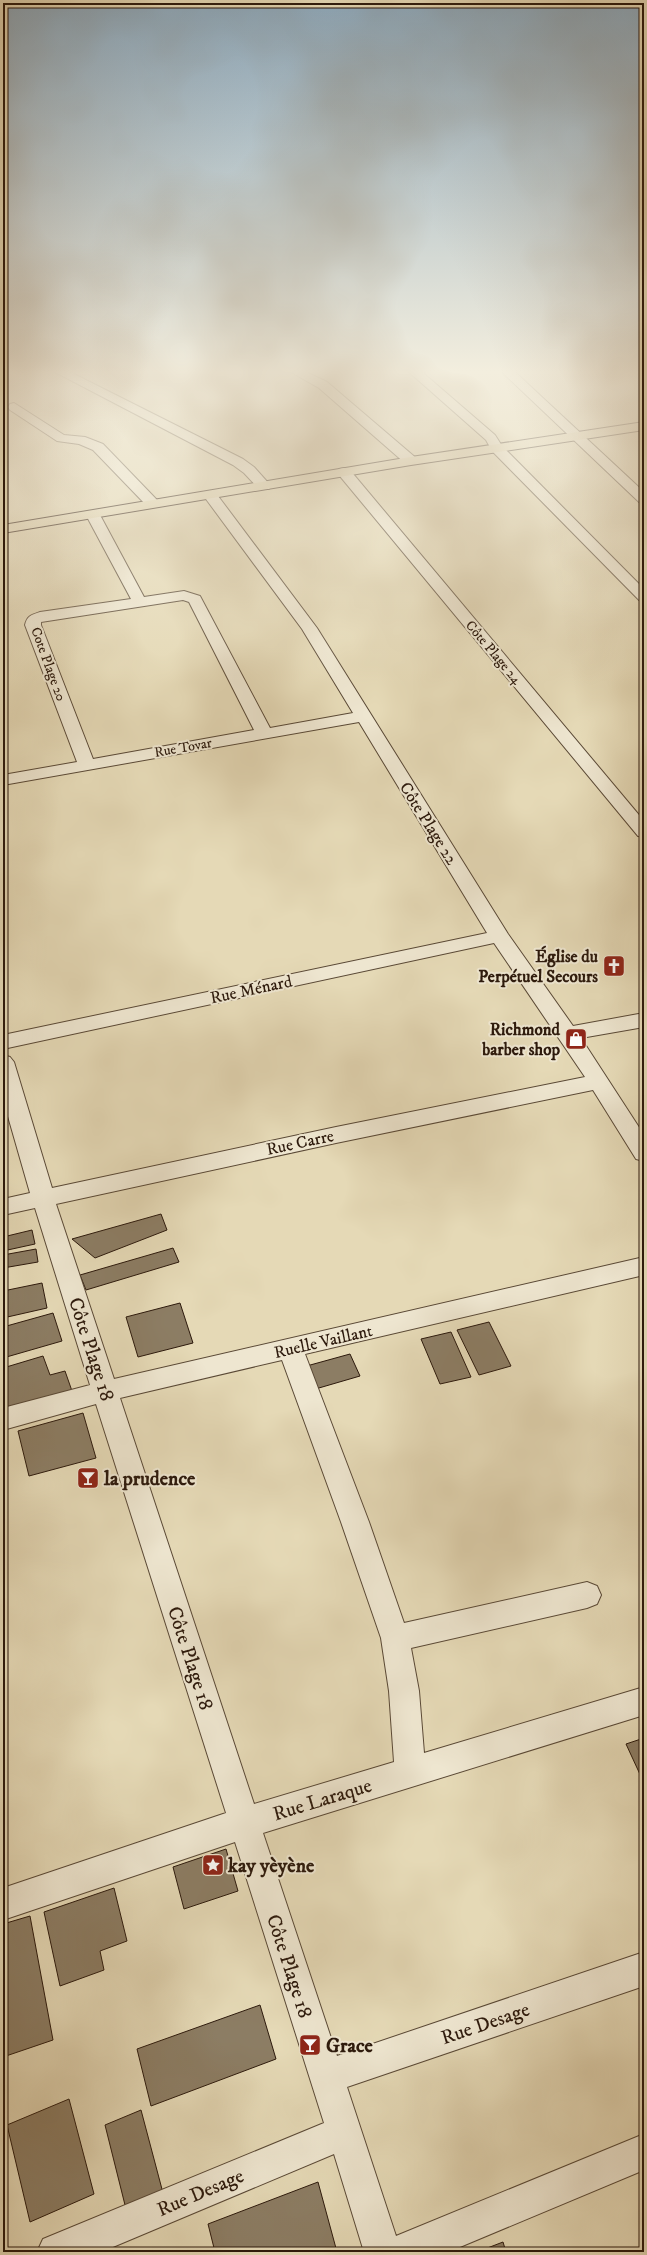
<svg xmlns="http://www.w3.org/2000/svg" width="647" height="2255" font-family="'IM FELL DW Pica',serif">
<rect width="100%" height="100%" fill="#e5d9b6"/>
<filter id="stains"><feTurbulence type="fractalNoise" baseFrequency=".005" numOctaves="4"/><feColorMatrix values="0 0 0 0 .2 0 0 0 0 .09 0 0 0 0 .02 0 0 0 .5 -.17"/></filter>
<radialGradient id="worn" r=".72"><stop offset=".6" stop-color="#630" stop-opacity="0"/><stop offset="1" stop-color="#630" stop-opacity=".3"/></radialGradient>
<!-- building -->
<path fill="#8c7d64" stroke="#2c190c" d="M161,1214l6,16 -72,28 -23,-19z
M32,1230l3,14 -32,7v-14z
M173,1248l6,14 -93,28 -6,-15z
M36,1249l2,13 -35,6v-13z
M42,1283l5,25 -44,10v-27z
M180,1303l13,40 -55,14 -12,-40z
M53,1313l9,28 -59,17v-31z
M489,1322l22,44 -32,9 -22,-45z
M451,1332l20,45 -31,7 -19,-45z
M350,1354l10,22 -48,14 -9,-23z
M43,1356l7,19 15,-4 7,20 -64,20 -5,-15v-28z
M83,1413l13,45 -67,18 -11,-45z
M644,1738v45l-18,-39z
M226,1849l12,42 -54,18 -11,-42z
M114,1888l13,53 -27,10 4,19 -44,16 -16,-74z
M30,1916l23,124 -50,17v-133z
M260,2005l16,54 -125,47 -14,-57z
M69,2099l25,95 -64,28 -23,-97z
M141,2110l22,83 -37,16 -21,-84z
M318,2182l19,70h-122l-7,-28z
M503,2242l3,10h-29z"/>
<g fill="none" stroke-linecap="round" stroke-linejoin="round">
<!-- minor casing -->
<g stroke="#5a4936" stroke-width="2">
<path id="minor" d="M55,372h15l173,87 11,8 17,19 -2,3h-10l-15,-16 -11,-8z
M291,372h15l21,10 89,76 1,3 -1,3h-10l-87,-76z
M409,372h13l73,63 7,11 142,143v12l-5,-1 -147,-149 -6,-11z
M502,372h13l129,120v11l-5,-1z
M14,403l50,32 21,2 18,7 55,57 2,3 -2,3h-10l-55,-57 -14,-6 -22,-3 -47,-31 -2,-3 2,-3z
M344,468l5,1 295,352v16l-6,-1 -299,-361 -2,-3 2,-3z
M210,491l5,1 102,136 191,306 65,92 71,-13v14l-63,11 63,97v26l-8,-2 -43,-69 -257,53 -280,61 58,175 530,-122v18l-339,79 64,168 35,101 183,-41 10,4 4,9 -4,9 -10,4 -176,40 8,43 5,62 220,-66v28l-381,118 74,223 307,-104v34l-297,101 49,149 248,-102v36l-196,82h-84l-30,-98 -233,98h-64l6,-13 281,-116 -89,-281 -232,78v-32l223,-75 -130,-409 -93,26v-22l87,-23 -55,-177 -32,7v-16l27,-6 -27,-94v-44l7,2 4,5 38,126 284,-61 249,-50 -91,-134 -491,106v-14l484,-102 -128,-211 -356,63v-10l74,-13 -52,-137c2,-9 6,-10 15,-13l91,-13 -45,-84 7,-4 7,4 44,82 40,-6 16,5 70,132 83,-15 -51,-84 -99,-134zM183,600l6,2 65,128 -161,29 -52,-134v-3zM282,1360l59,162 40,116 8,53 5,71 -140,42 -134,-406z"/>
</g>
<!-- major casing -->
<g stroke="#2c190c" stroke-width="2">
<path id="major" d="M644,422v8l-233,35 -408,68v-8l408,-68z"/>
</g>
<!-- minor -->
<use href="#minor" fill="#eee6d0" fill-rule="evenodd"/>
<!-- major -->
<use href="#major" fill="#e5d9b6" fill-rule="evenodd"/>
</g>
<!-- sky -->
<linearGradient id="sky" x2="0" y2="1"><stop stop-color="#8da9bd"/><stop offset="0.54" stop-color="#f3eede"/><stop offset="1" stop-color="#f3eede" stop-opacity="0"/></linearGradient>
<rect width="647" height="688" fill="url(#sky)"/>
<!-- icons -->
<defs>
<g id="church-square" transform="scale(1.15)"><rect x="-9" y="-9" width="18" height="18" rx="4" fill="#8f2418" stroke="#eee6d0"/><path d="M-1.2-6h2.4v3.5h3.3v2.4h-3.3V6h-2.4V-.1h-3.3v-2.4h3.3Z" fill="#fff"/></g>
<g id="shop-square" transform="scale(1.15)"><rect x="-9" y="-9" width="18" height="18" rx="4" fill="#8f2418" stroke="#eee6d0"/><path d="M-5-2.5h2.3a2.7 3.5 0 0 1 5.4 0H5L5.5 6h-11ZM-1.5-2.5h3a1.5 2.3 0 0 0-3 0Z" fill="#fff"/></g>
<g id="bar-square" transform="scale(1.15)"><rect x="-9" y="-9" width="18" height="18" rx="4" fill="#8f2418" stroke="#eee6d0"/><path d="M-6-5H6L.8 .8V4.5H3.5V6h-7V4.5H-.8V.8Z" fill="#fff"/></g>
<g id="sight-square" transform="scale(1.15)"><rect x="-9" y="-9" width="18" height="18" rx="4" fill="#8f2418" stroke="#eee6d0"/><path d="M0-6L1.8-2.2L6-1.7L2.9 1.2L3.7 5.4L0 3.3L-3.7 5.4L-2.9 1.2L-6-1.7L-1.8-2.2Z" fill="#fff"/></g>
</defs>
<g fill-rule="evenodd">
<use href="#church-square" x="614" y="966"/>
<use href="#shop-square" x="576" y="1039"/>
<use href="#bar-square" x="88" y="1478"/>
<use href="#sight-square" x="213" y="1865"/>
<use href="#bar-square" x="310" y="2045"/>
</g>
<g text-anchor="middle" stroke-width="4" stroke-linejoin="round" paint-order="stroke">
<!-- far-street labels -->
<g font-size="14" fill="#2c190c" stroke="#eee6d0">
<text transform="translate(494 652) rotate(50)" y="5">Côte Plage 24</text>
<text transform="translate(49 664) rotate(70)" y="5">Cote Plage 20</text>
<text transform="translate(183 747) rotate(-10)" y="5">Rue Tovar</text>
</g>
<!-- street labels -->
<g font-size="17" fill="#2c190c" stroke="#eee6d0">
<text transform="translate(429 823) rotate(58)" y="6">Côte Plage 22</text>
<text transform="translate(251 989) rotate(-12)" y="6">Rue Ménard</text>
<text transform="translate(300 1142) rotate(-12)" y="6">Rue Carre</text>
<text transform="translate(323 1341) rotate(-13)" y="6">Ruelle Vaillant</text>
</g>
<!-- poi labels -->
<g font-size="17" font-weight="bold" fill="#2c190c" stroke="#eee6d0" text-anchor="end">
<text x="598" y="962">Église du<tspan x="598" dy="20">Perpétuel Secours</tspan></text>
<text x="560" y="1035">Richmond<tspan x="560" dy="20">barber shop</tspan></text>
</g>
<!-- near-street labels -->
<g font-size="20" fill="#2c190c" stroke="#eee6d0">
<text transform="translate(92 1349) rotate(72)" y="7">Côte Plage 18</text>
<text transform="translate(191 1658) rotate(72)" y="7">Côte Plage 18</text>
<text transform="translate(322 1799) rotate(-17)" y="7">Rue Laraque</text>
<text transform="translate(290 1966) rotate(72)" y="7">Côte Plage 18</text>
<text transform="translate(485 2023) rotate(-19)" y="7">Rue Desage</text>
<text transform="translate(200 2192) rotate(-23)" y="7">Rue Desage</text>
</g>
<!-- near-poi labels -->
<g font-size="20" font-weight="bold" fill="#2c190c" stroke="#eee6d0" text-anchor="start">
<text x="104" y="1485">la prudence</text>
<text x="228" y="1872">kay yèyène</text>
<text x="326" y="2052">Grace</text>
</g>
</g>
<!-- margin -->
<rect width="647" height="2255" fill="none" stroke="#e5d9b6" stroke-width="16"/>
<rect x="4" y="4" width="639" height="2247" fill="none" stroke="#2c190c" stroke-width="2"/>
<rect x="8" y="8" width="631" height="2239" fill="none" stroke="#2c190c"/>
<rect width="100%" height="100%" filter="url(#stains)"/>
<rect width="100%" height="100%" fill="url(#worn)"/>
</svg>
